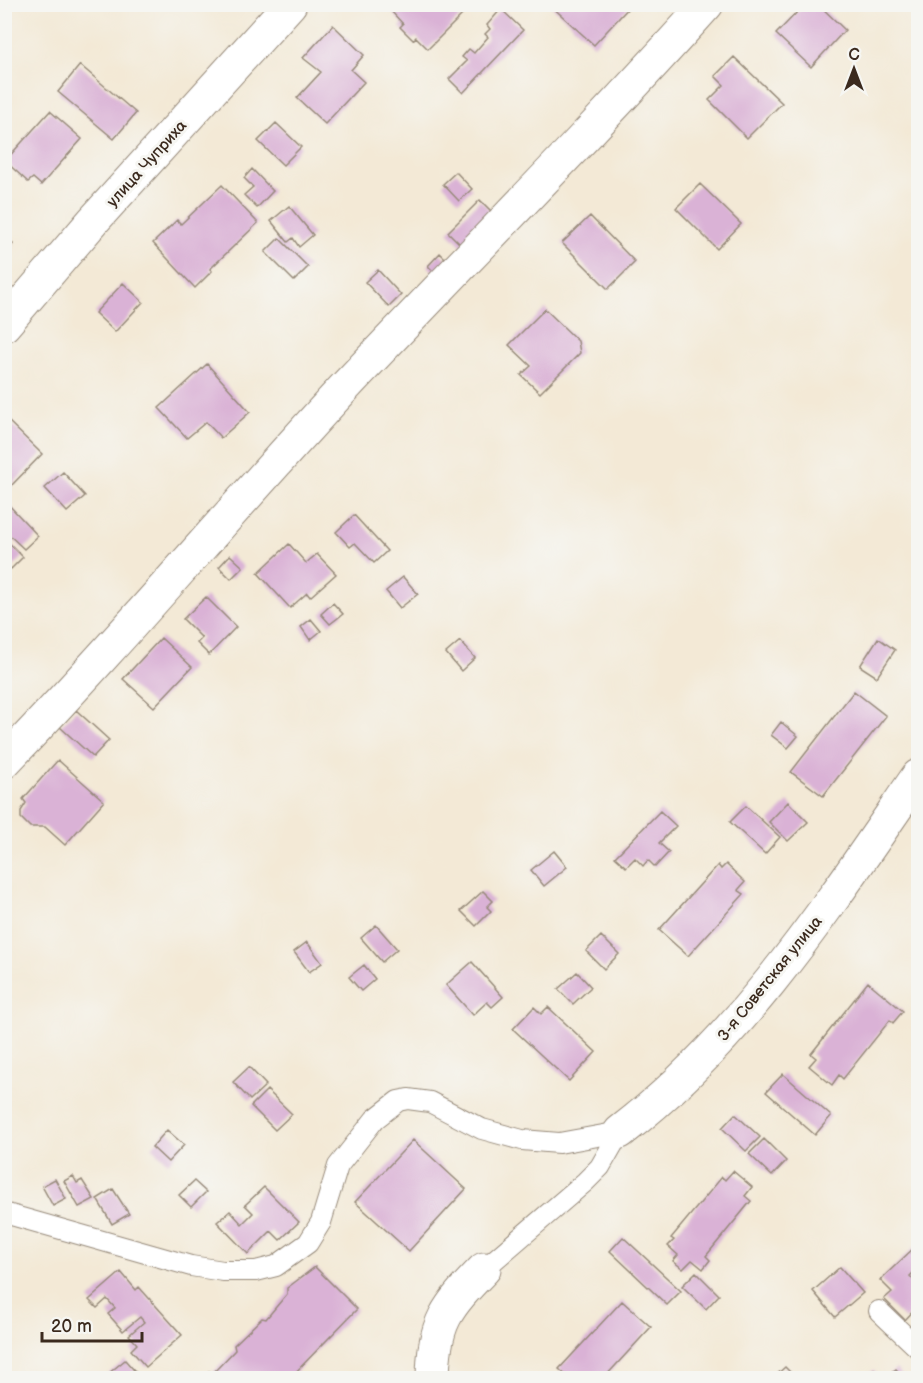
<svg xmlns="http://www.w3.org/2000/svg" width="923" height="1383" font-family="'Balsamiq Sans',sans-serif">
<rect width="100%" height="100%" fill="#f6f6f2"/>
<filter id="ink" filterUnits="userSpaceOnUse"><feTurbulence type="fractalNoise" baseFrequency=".0167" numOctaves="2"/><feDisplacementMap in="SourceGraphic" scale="12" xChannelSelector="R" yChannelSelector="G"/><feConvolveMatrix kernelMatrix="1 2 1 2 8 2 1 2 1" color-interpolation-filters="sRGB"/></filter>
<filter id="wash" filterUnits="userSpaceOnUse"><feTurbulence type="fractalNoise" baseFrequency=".008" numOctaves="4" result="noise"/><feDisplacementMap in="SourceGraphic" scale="24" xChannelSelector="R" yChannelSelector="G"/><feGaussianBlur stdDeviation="1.35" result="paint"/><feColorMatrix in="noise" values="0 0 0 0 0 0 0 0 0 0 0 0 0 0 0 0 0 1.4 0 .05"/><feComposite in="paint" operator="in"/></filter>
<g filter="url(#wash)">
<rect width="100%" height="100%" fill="#f3e9d6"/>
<g id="blocks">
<!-- building -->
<path fill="#dab2d6" d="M395,4h56l11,11 -34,34 -12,-12 -3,3 -13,-13 3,-3 -13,-14z
M549,4h83l-38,41z
M805,4h13l27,26 -34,37 -35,-33z
M501,9l22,21 -60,63 -14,-14 18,-18 -5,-4 7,-8 5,4 14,-16 -3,-3 5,-5 -3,-4z
M333,25l31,30 -13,15 13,12 -39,42 -28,-26 24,-26 -18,-14z
M734,57l48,46 -35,35 -38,-38 15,-15 -9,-9z
M80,65l56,48 -22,26 -56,-47z
M50,111l32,28 -41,46 -8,-7 -5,4 -23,-21z
M276,123l25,24 -18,18 -25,-24z
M252,169l21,22 -16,17 -13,-13 9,-8 -9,-9z
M456,172l16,17 -13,12 -16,-17z
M700,184l41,40 -24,25 -41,-41z
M222,185l36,38 -48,46 2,2 -17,17 -42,-45 24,-23 4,4z
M480,200l14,14 -32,32 -14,-14z
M289,206l24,29 -14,12 -6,-9 -5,4 -17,-21z
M590,216l45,46 -27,27 -46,-46z
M4,237l9,7 -9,10z
M279,238l29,29 -14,14 -29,-29z
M440,253l7,7 -12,13 -7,-7z
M378,270l23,25 -12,12 -24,-25z
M123,283l20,19 -28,30 -20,-19z
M545,309l33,32 2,12 -40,40 -19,-18 10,-9 -22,-21z
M207,364l43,48 -29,26 -15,-16 -19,16 -28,-30z
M4,417l38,37 -33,34 -5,-4z
M63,472l22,24 -18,16 -22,-24z
M6,502l32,34 -14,13 -20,-19z
M354,515l33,36 -13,12 -19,-20 -5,4 -14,-15z
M4,538l19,19 -12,12 -7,-7z
M289,544l17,19 11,-9 19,20 -26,23 -3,-4 -17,15 -32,-35z
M230,555l13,12 -12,12 -12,-12z
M403,577l15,17 -18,14 -14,-17z
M206,597l30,30 -27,28 -12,-12 5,-5 -19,-19z
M333,603l10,11 -13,10 -9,-10z
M311,619l10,12 -11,9 -9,-13z
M161,638l31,29 -38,40 -31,-28z
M878,638l17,12 -18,27 -17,-11z
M460,641l15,17 -14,13 -15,-18z
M854,691l32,25 -63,80 -32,-24z
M76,710l33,30 -16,17 -33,-30z
M781,722l17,14 -10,12 -17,-13z
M58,760l46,41 -39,44 -20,-18h-15l-9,-9v-7l5,-8 -3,-4z
M788,802l20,20 -20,19 -19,-19z
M746,806l34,31 -15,17 -35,-32z
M660,811l16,15 -17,17 10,9 -14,15 -7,-7 -5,6 -8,-8 -9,9 -11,-10z
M554,851l13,16 -23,19 -13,-16z
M726,864l19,18 -7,8 6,4 -56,62 -29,-26 59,-65 3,4z
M483,891l10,10 -6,6 4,4 -15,15 -15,-15z
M376,925l21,24 -15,13 -21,-24z
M601,936l18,18 -15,15 -18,-18z
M307,942l15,21 -13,9 -15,-20z
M472,962l31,35 -11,10 -5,-5 -14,13 -27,-30z
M364,965l11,14 -14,12 -12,-14z
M577,972l14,15 -18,17 -15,-15z
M868,982l35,29 -10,12 -3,-3 -47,59 -4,-4 -7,10 -23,-19 7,-8 -5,-4z
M534,1007l7,7 7,-7 48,45 -27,29 -56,-52z
M249,1067l17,18 -16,15 -17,-18z
M783,1074l48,42 -16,19 -49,-43z
M267,1090l25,24 -17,16 -24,-24z
M735,1114l25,23 -14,14 -24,-23z
M167,1130l17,15 -16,17 -16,-15z
M764,1139l22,22 -14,15 -23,-22z
M413,1140l53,49 -57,62 -54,-49z
M733,1171l19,16 -7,9 6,5 -45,55 4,4 -7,9 -11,-9 -9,9 -10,-8 5,-6 -10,-9 6,-6 -3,-2 51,-61 3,3z
M73,1176l4,7 5,-3 12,19 -15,8 -15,-26z
M55,1179l11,20 -13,7 -11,-20z
M194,1181l12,11 -15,15 -12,-12z
M264,1187l35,35 -19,18 -9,-9 -23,23 -31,-32 13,-11 12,13 11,-11 -8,-8z
M113,1189l16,25 -17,10 -15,-25z
M623,1237l58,54 -14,14 -57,-54z
M916,1246l2,2v20l-8,8 8,9v21l-13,14 -21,-21 8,-7 -12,-12z
M315,1267l42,42 -67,69h-87l6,-7 3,3 23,-24 -1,-5 28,-27 4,1 21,-25v-6z
M840,1267l23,26 -28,24 -22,-26z
M121,1272l15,18 3,-3 43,48 -36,32 -15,-17 6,-6 -8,-9 15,-13 -4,-5 -17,14 -15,-17 7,-6 -8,-9 -10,9 -8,-8z
M696,1272l23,23 -13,14 -24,-23z
M622,1301l29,26 -47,51h-35l-10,-9z
M125,1360l16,18h-38z
M785,1367l11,11h-23z
M896,1369l8,9h-20z
M874,1370l6,8h-17z"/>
</g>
</g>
<g filter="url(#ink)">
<use href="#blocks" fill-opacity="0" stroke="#978a7a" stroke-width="1.5"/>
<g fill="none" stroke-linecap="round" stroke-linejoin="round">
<!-- service casing -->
<g stroke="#978a7a" stroke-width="22">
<path id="service" d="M4,1213l187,53 32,5h33l20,-5 32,-23 13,-21 17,-56 37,-47 23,-18 10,-2 22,3 52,27 40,11 37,3 61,-11
M484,1269l101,-87 15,-15 20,-35
M879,1311l39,37"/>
</g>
<!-- minor casing -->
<g stroke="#978a7a" stroke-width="35">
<path id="minor" d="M4,325l90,-105 196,-216
M4,762c117,-121 225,-250 339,-373 121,-128 246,-253 364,-385
M620,1132c124,-95 211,-230 298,-356
M433,1378c1,-56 13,-70 51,-109"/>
</g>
<!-- service -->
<use href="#service" stroke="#fff" stroke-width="20"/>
<!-- minor -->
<use href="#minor" stroke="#fff" stroke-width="33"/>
</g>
</g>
<g text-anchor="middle" stroke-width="6" stroke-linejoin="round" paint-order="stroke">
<!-- street labels -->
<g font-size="16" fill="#3b2a1e" stroke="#f6f6f2">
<text transform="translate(146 163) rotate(-48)" y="6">улица Чуприха</text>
<text transform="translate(769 978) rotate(-51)" y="6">3-я Советская улица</text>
</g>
</g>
<!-- margin -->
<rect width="923" height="1383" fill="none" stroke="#f6f6f2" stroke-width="24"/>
<!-- north arrow -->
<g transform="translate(854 69)" stroke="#f6f6f2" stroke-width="4.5" paint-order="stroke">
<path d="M0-4.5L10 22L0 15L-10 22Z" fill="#3b2a1e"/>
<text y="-9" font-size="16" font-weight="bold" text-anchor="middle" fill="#3b2a1e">С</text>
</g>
<!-- scale -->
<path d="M42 1332v9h100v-9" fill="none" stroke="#3b2a1e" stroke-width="3"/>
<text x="51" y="1332" font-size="18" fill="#3b2a1e" stroke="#f6f6f2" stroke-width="4.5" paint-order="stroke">20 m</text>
</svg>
